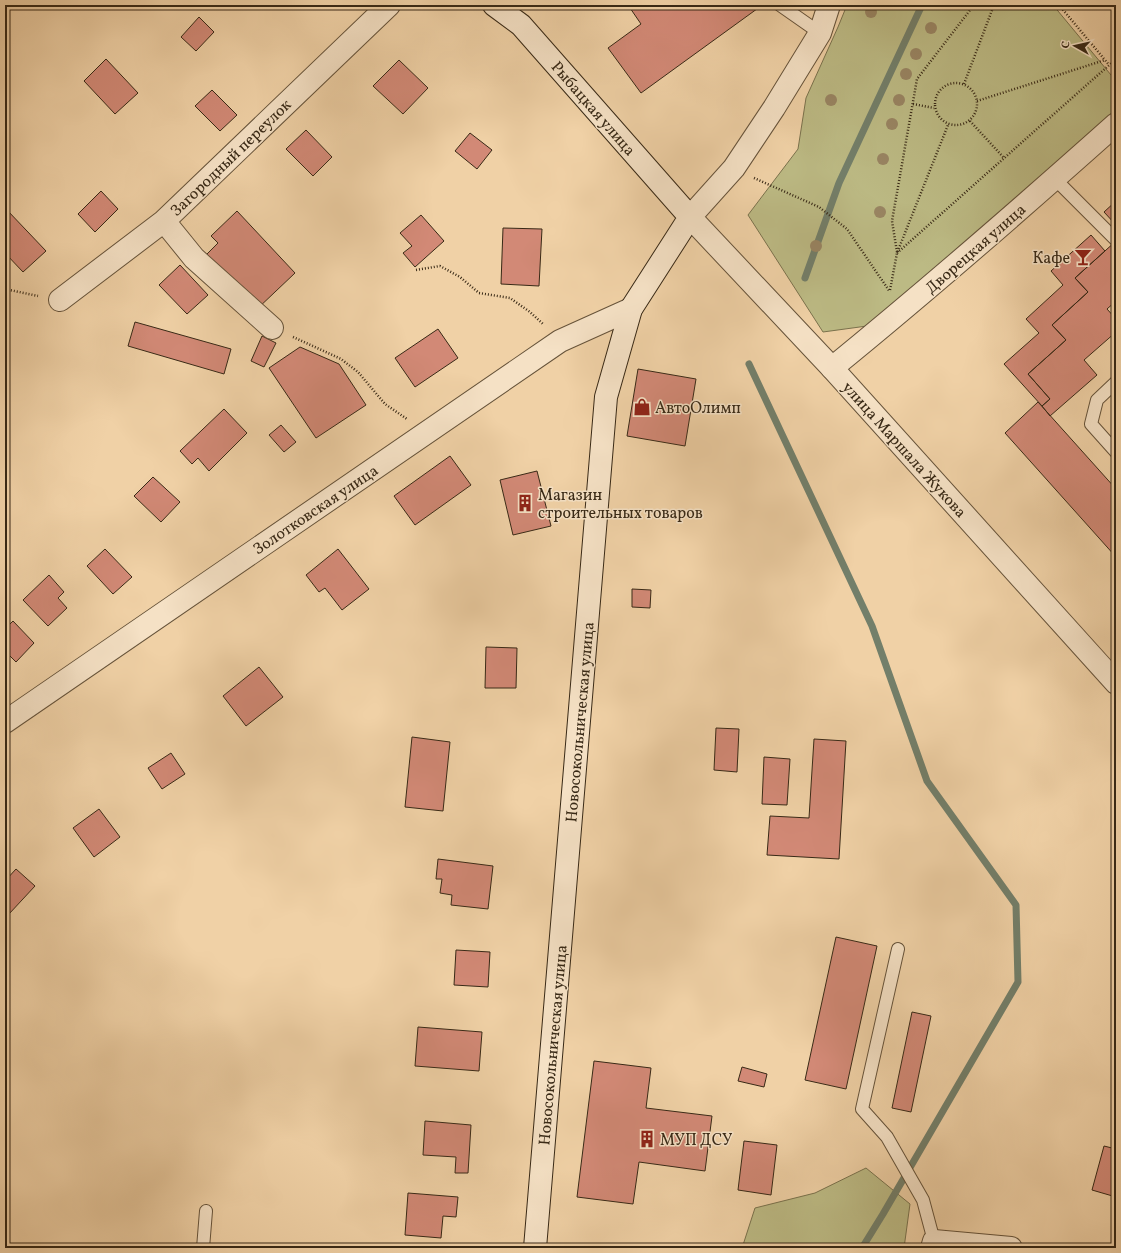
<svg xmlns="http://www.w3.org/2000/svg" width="1121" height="1253" font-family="Vollkorn,serif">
<rect width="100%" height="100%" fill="#f0d1a6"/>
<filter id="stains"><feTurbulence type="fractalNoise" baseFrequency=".005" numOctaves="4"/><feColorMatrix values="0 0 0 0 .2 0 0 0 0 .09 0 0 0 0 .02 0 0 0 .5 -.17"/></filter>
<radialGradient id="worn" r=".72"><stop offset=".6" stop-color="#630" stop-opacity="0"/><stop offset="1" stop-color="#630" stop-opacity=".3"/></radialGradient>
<!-- green -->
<path fill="#bcba84" stroke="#7a724d" d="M847,5h206l63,76v32l-249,213 -44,6 -75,-117 50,-66 8,-51 32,-71z
M866,1168l44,36 -6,44h-138l-23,-3 12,-37 60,-15z"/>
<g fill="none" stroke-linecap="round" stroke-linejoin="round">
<!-- stream -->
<path stroke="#737f6a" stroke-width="7" d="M805,278l34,-95 83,-178
M749,364l123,262 55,155 89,124 2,77 -135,232 -21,34"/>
</g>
<!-- building -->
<path fill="#d28976" stroke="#382916" d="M628,5h132l1,1 -120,87 -33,-45 33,-24z
M199,17l15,15 -18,19 -15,-14z
M106,59l32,34 -23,21 -31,-33z
M399,60l29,28 -25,26 -30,-28z
M212,90l25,25 -17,16 -25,-25z
M306,130l26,27 -19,19 -27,-27z
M470,133l22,17 -15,19 -22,-18z
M101,191l17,18 -23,23 -17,-18z
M1116,201v24l-12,-13z
M7,210l39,41 -23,21 -18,-19v-41z
M237,211l58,62 -39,37 -51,-54 13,-13 -7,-7z
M421,215l23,26 -29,26 -12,-14 9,-7 -12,-13z
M503,228l39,1 -3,57 -38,-2z
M1091,235l14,16 -30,27 13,14 -36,33 14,15 -38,34 22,25 -8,7 -38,-42 35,-31 -13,-14 37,-34 -12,-14z
M1116,241v60l-9,8 9,10v13l-32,28 13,15 -47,41 -8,-10 8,-7 -22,-25 38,-34 -14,-15 36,-33 -13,-14z
M180,265l28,30 -21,19 -28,-29z
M135,322l96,27 -7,25 -96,-28z
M438,329l20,29 -43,29 -20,-29z
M262,336l14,7 -12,24 -13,-6z
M300,347l39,17 27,41 -50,33 -47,-70z
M638,369l58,10 -11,67 -58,-10z
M1038,402l78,87v68l-111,-124z
M224,409l23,24 -38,38 -11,-13 -6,6 -12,-13z
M281,425l15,17 -12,10 -15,-17z
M450,456l21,29 -56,40 -21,-29z
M537,471l14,55 -38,9 -13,-55z
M153,477l27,25 -19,20 -27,-26z
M105,549l27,28 -19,17 -26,-28z
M338,549l31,40 -27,21 -17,-22 -6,4 -13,-17z
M49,575l15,17 -6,6 9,10 -19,18 -25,-26z
M632,589l19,1 -1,18 -18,-1z
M13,621l21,22 -18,19 -11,-11v-22z
M486,647l31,1 -1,40h-31z
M259,667l24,30 -37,29 -23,-30z
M716,728l23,1 -2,43 -23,-2z
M412,737l38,5 -7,69 -38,-4z
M814,739l32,2 -7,118 -72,-4 3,-39 39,2z
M171,753l14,21 -23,15 -14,-21z
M764,757l26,2 -3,46 -25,-1z
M99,809l21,28 -26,20 -21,-29z
M438,859l55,7 -5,43 -37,-4 1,-10 -12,-2 2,-14h-6z
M16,869l19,17 -26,28 -4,-3v-30z
M836,937l41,9 -31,143 -41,-9z
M456,950l34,2 -2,35 -34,-2z
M912,1012l19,4 -20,96 -19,-4z
M418,1027l64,5 -3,39 -64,-5z
M594,1061l57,7 -5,40 66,8 -7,55 -66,-9 -6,42 -56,-7z
M742,1067l25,7 -3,13 -26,-6z
M425,1121l46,4 -3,48h-13l1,-16 -33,-2z
M744,1141l33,4 -6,50 -33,-5z
M1104,1146l12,3v48l-24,-7z
M408,1193l50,4 -2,20 -13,-1 -2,22 -36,-3z"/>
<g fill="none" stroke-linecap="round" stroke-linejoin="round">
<!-- service casing -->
<g stroke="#66533a" stroke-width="14">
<path id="service" d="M780,5l40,28
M1055,179l61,61
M1116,382l-19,18 -6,24 25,28
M898,949l-36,160 25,28 36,63 11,41
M203,1248l3,-37"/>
</g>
<!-- minor casing -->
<g stroke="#66533a" stroke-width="24">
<path id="minor" d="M60,300l104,-79
M272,328l-78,-70 -30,-37 225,-216
M832,368c97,-79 191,-161 284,-244
M5,722l555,-381 71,-32
M932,1248l2,-7 77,7"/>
</g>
<!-- tertiary casing -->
<g stroke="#66533a" stroke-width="24">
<path id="tertiary" d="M829,5l-9,28 -46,75 -40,60 -44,49 142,151 284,315"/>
</g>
<!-- secondary casing -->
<g stroke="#382916" stroke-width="24">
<path id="secondary" d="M494,5l27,20 169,192 -59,92 -25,88 -71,851"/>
</g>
<!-- path -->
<path stroke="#382916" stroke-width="2.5" stroke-dasharray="1 2" stroke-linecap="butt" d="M1059,5l46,55
M935 104a21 21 0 1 1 42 0a21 21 0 1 1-42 0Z
M964,84l30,-79
M977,101l128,-41 4,5
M913,104l21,4
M970,121l34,37
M754,178l65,29 28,22 43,63
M897,252l-5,-31 25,-142 57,-74
M897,253l219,-194
M416,270l24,-4 20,11 19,16 31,5 20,14 14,13
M5,289l33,7
M890,290l7,-37 51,-128
M293,337l48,22 17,13 27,32 22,15"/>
<!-- service -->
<use href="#service" stroke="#f5e1c5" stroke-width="12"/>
<!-- minor -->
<use href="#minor" stroke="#f5e1c5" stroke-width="22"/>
<!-- tertiary -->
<use href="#tertiary" stroke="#f5e1c5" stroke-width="22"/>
<!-- secondary -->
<use href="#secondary" stroke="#f5e1c5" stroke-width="22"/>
</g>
<!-- trees -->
<g fill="#998563">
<circle cx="871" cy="12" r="6"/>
<circle cx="931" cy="28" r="6"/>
<circle cx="916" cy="54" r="6"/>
<circle cx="906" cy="74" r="6"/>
<circle cx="831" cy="100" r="6"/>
<circle cx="899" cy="100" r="6"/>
<circle cx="892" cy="124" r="6"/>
<circle cx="883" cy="159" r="6"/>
<circle cx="880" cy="212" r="6"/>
<circle cx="816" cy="246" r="6"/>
</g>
<!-- icons -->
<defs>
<g id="bar-bare" transform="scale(1.38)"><path d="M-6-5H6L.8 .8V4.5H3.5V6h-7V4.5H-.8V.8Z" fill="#8f2418" stroke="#f5e1c5" stroke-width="2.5" paint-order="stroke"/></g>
<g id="shop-bare" transform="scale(1.38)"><path d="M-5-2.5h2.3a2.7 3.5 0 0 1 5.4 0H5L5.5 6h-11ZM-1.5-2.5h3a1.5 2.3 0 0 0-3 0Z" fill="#8f2418" stroke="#f5e1c5" stroke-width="2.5" paint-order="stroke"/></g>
<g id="building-bare" transform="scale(1.38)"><path d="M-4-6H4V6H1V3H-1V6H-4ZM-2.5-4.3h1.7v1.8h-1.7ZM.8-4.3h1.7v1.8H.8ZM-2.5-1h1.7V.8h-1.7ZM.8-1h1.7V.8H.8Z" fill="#8f2418" stroke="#f5e1c5" stroke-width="2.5" paint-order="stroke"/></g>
</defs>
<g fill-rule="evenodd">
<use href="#bar-bare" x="1083" y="257"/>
<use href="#shop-bare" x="642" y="407"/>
<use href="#building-bare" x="525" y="503"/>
<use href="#building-bare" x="647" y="1139"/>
</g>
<g text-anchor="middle" stroke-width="3" stroke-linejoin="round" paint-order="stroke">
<!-- street labels -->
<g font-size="16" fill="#382916" stroke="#f5e1c5">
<text transform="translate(594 108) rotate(49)" y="6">Рыбацкая улица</text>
<text transform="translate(230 157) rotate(-44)" y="6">Загородный переулок</text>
<text transform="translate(975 248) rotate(-41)" y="6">Дворецкая улица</text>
<text transform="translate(905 449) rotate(48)" y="6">улица Маршала Жукова</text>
<text transform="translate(315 509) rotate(-34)" y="6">Золотковская улица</text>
<text transform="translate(579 722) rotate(-85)" y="6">Новосокольническая улица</text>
<text transform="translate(552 1045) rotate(-85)" y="6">Новосокольническая улица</text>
</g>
<!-- poi labels -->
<g font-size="16" fill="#382916" stroke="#f5e1c5" text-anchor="start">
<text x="1070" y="263" text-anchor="end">Кафе</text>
<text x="655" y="413">АвтоОлимп</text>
<text x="538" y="500">Магазин<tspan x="538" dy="18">строительных товаров</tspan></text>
<text x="660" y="1145">МУП ДСУ</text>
</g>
</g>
<!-- margin -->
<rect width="1121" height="1253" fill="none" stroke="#f0d1a6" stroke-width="20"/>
<rect x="6" y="6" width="1109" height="1241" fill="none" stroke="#382916" stroke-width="2"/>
<rect x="10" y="10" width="1101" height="1233" fill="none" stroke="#382916"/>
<!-- north arrow -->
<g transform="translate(1075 46) rotate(278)" stroke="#f5e1c5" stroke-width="3" paint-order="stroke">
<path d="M0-3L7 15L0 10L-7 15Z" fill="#382916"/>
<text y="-6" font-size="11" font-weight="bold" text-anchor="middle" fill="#382916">С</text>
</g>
<rect width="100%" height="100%" filter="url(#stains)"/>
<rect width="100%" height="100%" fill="url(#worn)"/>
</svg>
